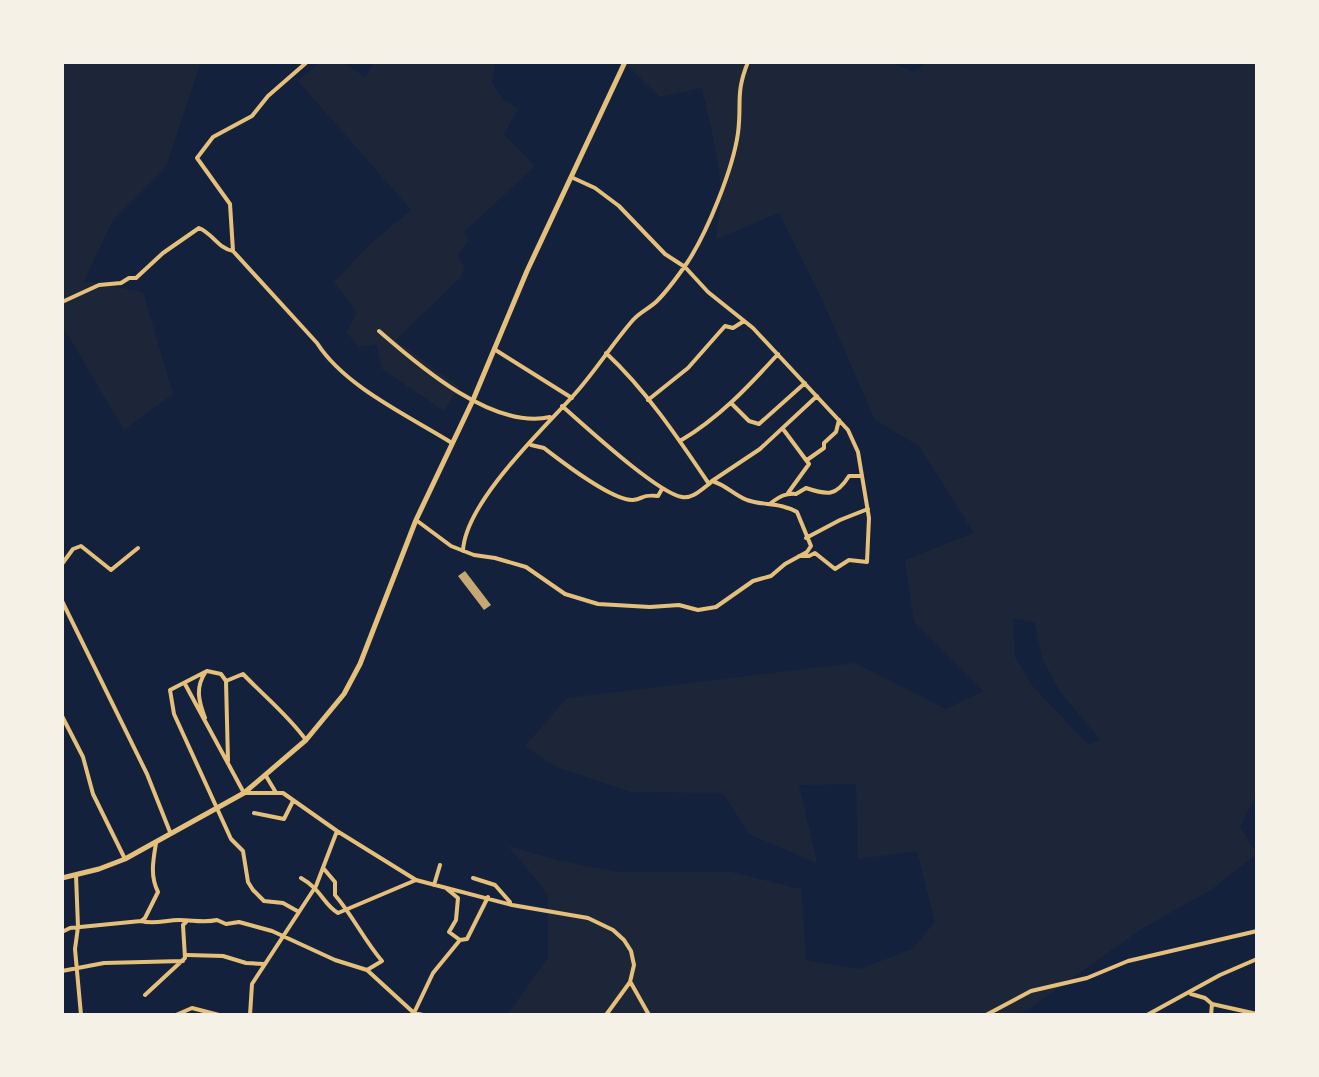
<svg xmlns="http://www.w3.org/2000/svg" width="1319" height="1077" font-family="'Public Sans',sans-serif">
<rect width="100%" height="100%" fill="#14213d"/>
<!-- green -->
<path fill="#1d2539" fill-rule="evenodd" d="M62,62h139l-35,105 -53,53 -29,61 59,11 30,102 -49,36 -62,-105z
M320,62h23l22,15 10,-15h120l-3,21 12,17 14,9 -14,25 31,32 -71,66 5,9 -11,14 7,14 -6,10 -63,61 63,47 -15,24 -62,-42 -6,-25 -17,3 -13,-15 11,-19 -23,-31 36,-38 41,-34 -113,-129z
M628,62h114l7,12 2,-12h138l25,10 13,-10h330v731l-17,34 17,27 -46,36 -68,38 -123,87h-513l41,-57v-64l-40,-48 53,15 56,11h114l70,17 5,71 54,9 52,-20 23,-27 -18,-71 -59,8 -2,-75 -57,1 18,78 -68,-29 -26,-41 -93,-1 -76,-26 -29,-20 42,-48 288,-35 91,46 37,-18 -69,-69 -9,-62 69,-27 -55,-87 -44,-26 -53,-121 -43,-86 -63,26 6,-45 -6,-43 -14,-63 -42,9 -33,-32zM1013,618l22,5 7,35 17,32 41,50 -11,5 -55,-57 -19,-31z"/>
<!-- building -->
<path fill="#c6a872" d="M465,571l26,34 -7,5 -26,-34z"/>
<g fill="none" stroke-linecap="round" stroke-linejoin="round">
<!-- minor -->
<path stroke="#e5c07b" stroke-width="4" d="M307,62l-39,34 -16,20 -39,21 -16,21 33,46 3,47 84,92c28,44 92,73 135,100
M571,177l24,11 24,18 46,48 20,13 23,25 45,36 95,102 10,22 11,66 -2,44 -18,-2 -14,9 -20,-16 -6,3h-10
M62,302l37,-17 22,-2 8,-5h7l27,-25 36,-25c13,5 20,21 34,23
M379,331c40,35 114,99 171,86
M494,349l78,49
M648,400l40,-32 37,-42 8,2 11,-7
M731,403l18,18 10,3 46,-41
M562,406c22,19 95,87 120,91 10,2 19,-7 27,-13
M783,429l26,35 -21,29
M680,441c39,-23 68,-54 98,-87
M531,445l13,3c17,13 68,53 89,52 11,-1 8,-6 25,-4l4,-7
M807,460l17,-12v-5l12,-11 3,-12
M712,481l48,-32 57,-53
M771,503c9,-7 15,-10 25,-9l10,-6c21,7 30,9 43,-12h13
M416,520l35,26 23,9 21,3 31,9 39,27 33,10 52,3 29,-2 19,5 18,-3 37,-26 18,-5 14,-12 22,-12 4,-6 -14,-34c-18,-10 -33,-6 -50,-12 -13,-5 -21,-15 -35,-19l-3,3c-31,-46 -63,-94 -103,-131
M806,538l34,-18 28,-11
M463,551c2,-48 78,-120 110,-155 22,-24 39,-52 60,-76 7,-8 17,-12 24,-19 11,-11 21,-25 30,-38 20,-30 46,-94 51,-130 4,-30 -3,-39 10,-71
M62,564l11,-15 8,-3 30,24 27,-22
M62,601l85,173 23,58
M226,681l-5,-7 -14,-3 -37,19 4,24 57,125 12,12 5,31 5,8 11,11 19,2 16,9
M185,684l59,109h39l54,38 79,49 96,25 76,13 25,12 11,10 7,11 3,14 -4,17 -24,33
M62,716l21,41 10,37 32,65
M205,718c-6,-16 -10,-30 0,-45
M228,761l-2,-80 17,-7c21,22 45,41 63,66
M266,776l9,15
M254,813l30,6 9,-18
M324,869l11,13v13c18,21 29,45 47,66l-15,9
M76,875l2,52 -3,22 6,66
M301,878c20,11 23,27 37,35l78,-33
M473,878l22,7 15,17
M434,885l6,-20
M447,889l11,9 -2,22 -7,12 11,8
M141,921c13,4 25,-1 38,-1 14,0 25,3 38,0l9,4 13,-2 33,9 63,29 32,10 47,43 9,2
M62,932l8,-4 71,-7 4,-3 13,-26c-8,-16 -5,-31 -2,-49
M187,955l36,1 23,7 18,1
M62,971l42,-8 79,-2
M631,983l18,32
M1191,994l14,4 7,6 45,10
M145,995l40,-37 -2,-33 3,-3
M414,1013l19,-40 27,-33 7,-1 21,-42
M176,1015l16,-7 27,7
M250,1015l2,-31 64,-98 21,-55
M986,1015l45,-24 56,-13 41,-17 129,-30
M1147,1015l73,-40 37,-16
M1211,1015l1,-11"/>
<!-- tertiary -->
<path stroke="#e5c07b" stroke-width="5" d="M62,878l37,-9 26,-10 119,-66 62,-53 38,-46 16,-30 56,-144 57,-120 54,-129 98,-209"/>
</g>
<!-- border -->
<rect width="1319" height="1077" fill="none" stroke="#f6f1e7" stroke-width="128"/>
</svg>
